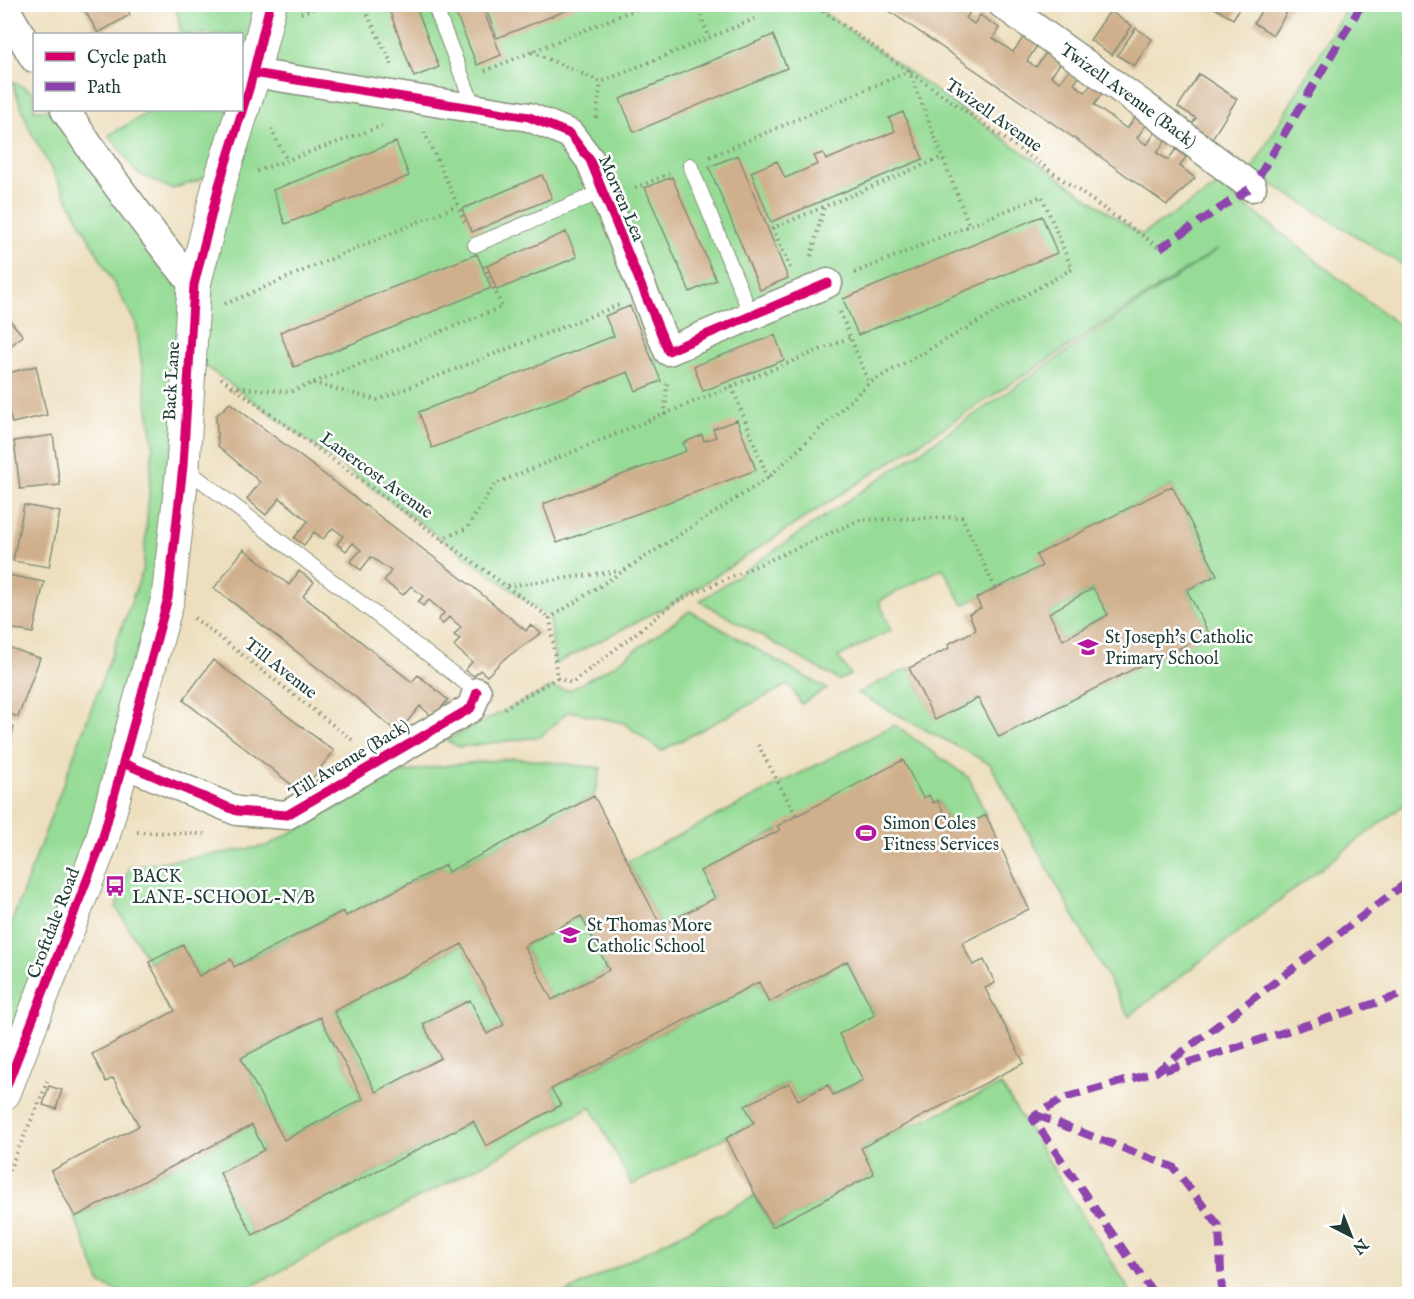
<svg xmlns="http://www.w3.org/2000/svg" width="1414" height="1299" font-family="'IM FELL English',serif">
<rect width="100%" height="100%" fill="#fff"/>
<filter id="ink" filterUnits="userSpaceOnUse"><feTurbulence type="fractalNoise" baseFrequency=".0167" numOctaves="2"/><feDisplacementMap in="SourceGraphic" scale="12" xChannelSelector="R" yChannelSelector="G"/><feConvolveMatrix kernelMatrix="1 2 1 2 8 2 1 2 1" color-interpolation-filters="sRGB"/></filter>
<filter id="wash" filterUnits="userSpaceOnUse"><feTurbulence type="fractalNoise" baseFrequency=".008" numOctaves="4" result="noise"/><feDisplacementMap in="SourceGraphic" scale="24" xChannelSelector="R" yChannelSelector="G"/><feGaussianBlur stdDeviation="1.35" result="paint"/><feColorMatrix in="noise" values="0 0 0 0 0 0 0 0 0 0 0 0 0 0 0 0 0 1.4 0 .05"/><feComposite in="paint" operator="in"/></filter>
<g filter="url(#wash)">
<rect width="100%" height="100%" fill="#eddfbe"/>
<!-- green -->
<path fill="#96dc96" stroke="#5a8c65" stroke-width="1.5" d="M176,5h637l328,230 78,-50 190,148v468l-280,215 -139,-252 -133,-71 52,-25 26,51 43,-21 21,38 168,-84 42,-18 -22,-44 30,-15 -45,-89 -135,69 5,11 -79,39 -20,-37 -64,33 12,29 -53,27 13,18 -12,5 -139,-79 518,-352 -541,352 -122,63 -5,-46 -361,-264 -21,244 -163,496v-154l138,-370 10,-127 -17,-119 -106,-194 -18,-48 22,10v18h31l129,175 48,-177v-74h-61z
M1348,5h61v264l-158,-98z
M153,110h88l-20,60 -24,11 -25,8 -35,-16 -28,-38z
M1093,588l15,27 -45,25 -14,-27z
M690,611l137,78 -26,15 -12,-20 -128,67 -37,-28 -55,-12 -29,26 -81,10 -13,-7 104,-52 20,2 44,-25z
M895,725l74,53 17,37 -32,16 -16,-30 -159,29 -78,41 14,27 -54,28 -33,-65z
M514,758l87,10 -7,28 -146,76 -4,-7 -98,51 -4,-5 -108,56 -3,-7 -32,16 -17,-31 -33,17 -33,-55 13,-40 138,-21 130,-72 36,-7z
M581,916l28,54 -57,30 -28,-54z
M462,944l42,81 -17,9 -18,-34 -46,24 18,34 -65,34 -42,-81z
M847,961l28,54 -12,65 -30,15 -6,-10 -29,15 -10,-17 -43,23 9,17 -122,62 -41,-78 -354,187h-112l-24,-10 -26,-67 177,-92 12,25 -43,23 32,62 220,-114 14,24 74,-40 -10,-16 208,-107 10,20z
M320,1017l43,82 -79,41 -43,-82z
M1001,1085l131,209h-569l192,-98 17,31 102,-53 -13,-26z"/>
<g id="blocks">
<!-- building -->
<path fill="#d0b08c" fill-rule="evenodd" d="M81,4h44l5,11 -32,18z
M387,4h28l24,63 -25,10z
M452,4h29l20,51 -24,10z
M484,4h96v1l-83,33z
M879,4h96l-9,14 8,6 6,-9 19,13 -6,10 20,14 15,-21 13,9 -14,21 9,6 14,-20 15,10 -14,19 9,6 13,-17 10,7 -9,12 11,8 10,-12 11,8 -12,17 33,24 12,-18 11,8 -13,19 10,7 13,-20 11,8 -14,20 11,7 8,-11 10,8 -6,9 15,12 -28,27 -83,-60z
M1214,4h28l-9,15 -20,-12z
M1265,4h27l-19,31 -19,-12z
M1110,11l22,15 -20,29 -22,-15z
M1136,28l16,11 -18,27 -17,-11z
M773,35l14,33 -153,64 -14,-33z
M1199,74l38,25 -26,41 -21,-13 6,-9 -18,-11z
M903,112l20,47 -152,63 -20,-50 26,-11 8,17 33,-14 -4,-8 9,-3 3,7 69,-29 -6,-13z
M396,142l13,34 -124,48 -12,-34z
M738,155l50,123 -28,12 -51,-123z
M542,175l10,23 -80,34 -10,-23z
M672,177l44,103 -26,12 -45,-104z
M1042,216l15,37 -199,82 -15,-36z
M566,232l11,25 -80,33 -10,-24z
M477,254l14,34 -197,79 -14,-35z
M630,306l31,75 -25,10 -8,-19 -196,76 -13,-36 195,-76 -9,-20z
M4,313l19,23 -19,15z
M775,335l9,25 -81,31 -9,-25z
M36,366l11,49 -35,8 -8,-28v-21z
M230,403l243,184 53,44 4,-6 11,8 -38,27 -16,16 -7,-6 -6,6 -9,-6 7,-8 -18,-16 6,-7 -6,-4 7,-8 -12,-10 -6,7 -5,-4 6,-7 -15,-13 -6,6 -5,-4 5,-6 -12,-10 -8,9 -19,-14 7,-10 -20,-14 -10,13 -11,-8 11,-12 -8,-7 -7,8 -9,-7 6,-8 -10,-8 -10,11 -9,-7 -10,13 -10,-7 14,-17 -28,-23 -14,17 -19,-16 13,-17 -42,-36 -2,-30z
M737,420l19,50 -199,73 -14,-39 143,-53 -3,-8 19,-8 2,6 12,-4 -3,-8z
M53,435l7,50 -40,4 -6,-48z
M1172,486l45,89 -30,15 22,44 -41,20 -1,-2 -168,85 -21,-39 -43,22 -26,-52 40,-20 -1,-4 28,-14 -7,-16 12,-6 -5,-10 66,-32 -6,-11zM1093,588l15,27 -45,25 -14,-27z
M24,505l36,7 -11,55 -36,-6z
M244,549l45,36 10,-14 15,11 -11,14 109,86 6,-7 30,25 -15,17 -13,-11 -22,27 -44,-37 -140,-108z
M8,575l36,7 -11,51 -29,-6v-34z
M4,646l36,12 -22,59 -14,-5z
M213,660l121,91 -33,41 -118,-92z
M4,724l10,3 -9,26h-1z
M903,760l20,38 6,-3 4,8 5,-2 16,30 32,-16 43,94 -67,34 11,22 11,-5 11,23 -10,5 39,75 -163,85 13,26 -102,53 -46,-89 28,-15 -9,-17 44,-23 9,17 30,-15 5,10 30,-15 -24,-46 36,-19 -28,-54 -78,41 -10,-20 -208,107 10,16 -75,41 -13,-25 -220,114 -33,-62 44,-23 -12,-25 -177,92 -24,-46 88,-45 -26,-48 -7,4 -14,-28 83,-43 -26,-49 34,-17 16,31 32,-17 3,8 109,-56 3,5 99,-51 3,7 146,-76 67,130 54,-28 -15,-27 80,-41 -3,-4zM581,916l28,54 -57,30 -28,-54zM462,944l42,81 -17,9 -17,-34 -47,24 18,34 -65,34 -42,-81zM320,1017l43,82 -79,41 -43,-82z
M49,1086l13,4 -6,19 -13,-4z"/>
</g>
</g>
<g filter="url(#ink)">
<use href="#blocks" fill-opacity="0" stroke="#868e79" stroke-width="1.5"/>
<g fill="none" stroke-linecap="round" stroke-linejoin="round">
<!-- service casing -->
<g stroke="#868e79" stroke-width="16">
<path id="service" d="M434,4l40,103
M690,165l61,150
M475,245l128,-54
M185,468l292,224"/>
</g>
<!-- minor casing -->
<g stroke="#868e79" stroke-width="31">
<g id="minor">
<path id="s1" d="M1002,4l141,101 109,82"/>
<path d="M4,6l30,52"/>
<path d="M253,73l276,44 41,17 20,26 78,191 160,-68"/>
<path d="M65,110c40,61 83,119 129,175"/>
<path d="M123,763l114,48 50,4 184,-107 6,-16"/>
</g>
</g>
<!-- tertiary casing -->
<g stroke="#868e79" stroke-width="35">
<path id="tertiary" d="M4,1093l97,-249 67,-246 15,-132 11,-181 25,-100 31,-99 20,-82"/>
</g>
<!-- path -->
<path stroke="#868e79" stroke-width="4" stroke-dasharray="1.5 4.5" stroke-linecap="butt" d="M362,4l31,62
M697,4l12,34
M813,4l347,244
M301,13l25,-9
M532,52l69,30 156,-64
M485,71l163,-67
M596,118l5,-36
M271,129l16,31
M424,132l34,73
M710,157l199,-86 60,154
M257,171l125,-45
M635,188l34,-14
M811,256l13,-49
M790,268l-17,-40 170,-71
M225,304l233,-99 8,20
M840,312l29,71
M221,378l329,240
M313,383l64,17 242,-95
M232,387l58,5 212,-85 -18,-42
M732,387l36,91
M665,415l2,-35
M441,539l26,-11 28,-44 356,-147
M507,586l112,-15
M194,618l161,124
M557,678l15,5 105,-82 183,-81 102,-3 33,71
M504,708l53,-30 -7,-60 218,-140 101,-95 203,-114 -30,-73 -188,77
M758,745l38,70
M137,832l70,2
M4,1181l38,-85 5,-15"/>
<!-- service -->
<use href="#service" stroke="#fff" stroke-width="14"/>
<!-- minor -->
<use href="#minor" stroke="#fff" stroke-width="28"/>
<!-- tertiary -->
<use href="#tertiary" stroke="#fff" stroke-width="33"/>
<!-- quiet -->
<path stroke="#8e44ad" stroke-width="8" stroke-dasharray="15 8" stroke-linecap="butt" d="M1259,176l103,-172
M1160,248l92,-61
M1165,1070l245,-78
M1036,1115l137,52 46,59 3,68
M1154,1294l-121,-175 3,-4 28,-17 92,-26 254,-192"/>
<!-- cycleway casing -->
<g stroke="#fff" stroke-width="13">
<path id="cycleway" d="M253,73l276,44 41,17 20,26 78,191 160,-68
M123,763l114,48 50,4 184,-107 6,-16
M4,1093l97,-249 67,-246 15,-132 11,-181 25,-100 31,-99 20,-82"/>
</g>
<!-- cycleway -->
<use href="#cycleway" stroke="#d6006c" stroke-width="9"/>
</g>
</g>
<!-- icons -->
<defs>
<g id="school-bare" transform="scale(1.62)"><path d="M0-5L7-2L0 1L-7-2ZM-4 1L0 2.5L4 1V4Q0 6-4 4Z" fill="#b5179e" stroke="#fff" stroke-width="2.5" paint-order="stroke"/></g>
<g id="stadium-bare" transform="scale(1.62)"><path d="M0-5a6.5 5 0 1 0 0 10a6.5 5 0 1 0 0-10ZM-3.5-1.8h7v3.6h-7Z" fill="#b5179e" stroke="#fff" stroke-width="2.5" paint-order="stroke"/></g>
<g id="bus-bare" transform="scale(1.62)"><path d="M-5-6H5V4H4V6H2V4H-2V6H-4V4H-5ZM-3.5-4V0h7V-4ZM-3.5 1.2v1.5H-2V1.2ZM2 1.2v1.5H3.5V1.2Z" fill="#b5179e" stroke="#fff" stroke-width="2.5" paint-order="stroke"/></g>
</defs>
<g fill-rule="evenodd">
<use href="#school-bare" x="1088" y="647"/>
<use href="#stadium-bare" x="866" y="833"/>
<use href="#bus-bare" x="115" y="886"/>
<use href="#school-bare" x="570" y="935"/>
</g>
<g text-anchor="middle" stroke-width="5" stroke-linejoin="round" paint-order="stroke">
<!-- street labels -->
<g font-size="18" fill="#1f3d34" stroke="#fff">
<text dy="6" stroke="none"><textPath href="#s1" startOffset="156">Twizell Avenue (Back)</textPath></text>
<text transform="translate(994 115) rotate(35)" y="6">Twizell Avenue</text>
<text transform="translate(622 198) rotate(67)" y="6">Morven Lea</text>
<text transform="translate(171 381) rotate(-87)" y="6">Back Lane</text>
<text transform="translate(377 475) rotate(36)" y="6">Lanercost Avenue</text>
<text transform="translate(281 668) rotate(38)" y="6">Till Avenue</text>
<text transform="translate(349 759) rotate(-31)" y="6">Till Avenue (Back)</text>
<text transform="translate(53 923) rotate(-69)" y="6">Croftdale Road</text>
</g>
<!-- poi labels -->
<g font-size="18" fill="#1f3d34" stroke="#fff" text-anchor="start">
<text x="1105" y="643">St Joseph's Catholic<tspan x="1105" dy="21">Primary School</tspan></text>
<text x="883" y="829">Simon Coles<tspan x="883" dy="21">Fitness Services</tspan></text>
<text x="132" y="882">BACK<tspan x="132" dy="21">LANE-SCHOOL-N/B</tspan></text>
<text x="587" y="931">St Thomas More<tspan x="587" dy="21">Catholic School</tspan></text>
</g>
</g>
<!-- margin -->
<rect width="1414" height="1299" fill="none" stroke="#fff" stroke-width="24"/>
<!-- legend -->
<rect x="33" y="33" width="210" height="78" fill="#ffffff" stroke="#a5b1ae" stroke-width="1.5"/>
<rect x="45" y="52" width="30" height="9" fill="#d6006c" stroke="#a5b1ae" stroke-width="1.5"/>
<text x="87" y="63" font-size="18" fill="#1f3d34">Cycle path</text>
<rect x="45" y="82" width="30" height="9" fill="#8e44ad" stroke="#a5b1ae" stroke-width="1.5"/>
<text x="87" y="93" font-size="18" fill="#1f3d34">Path</text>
<!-- north arrow -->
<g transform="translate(1351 1236) rotate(138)" stroke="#ffffff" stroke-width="4.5" paint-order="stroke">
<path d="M0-4.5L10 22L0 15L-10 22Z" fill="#1f3d34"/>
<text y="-9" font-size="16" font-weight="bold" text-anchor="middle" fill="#1f3d34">N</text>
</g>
</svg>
